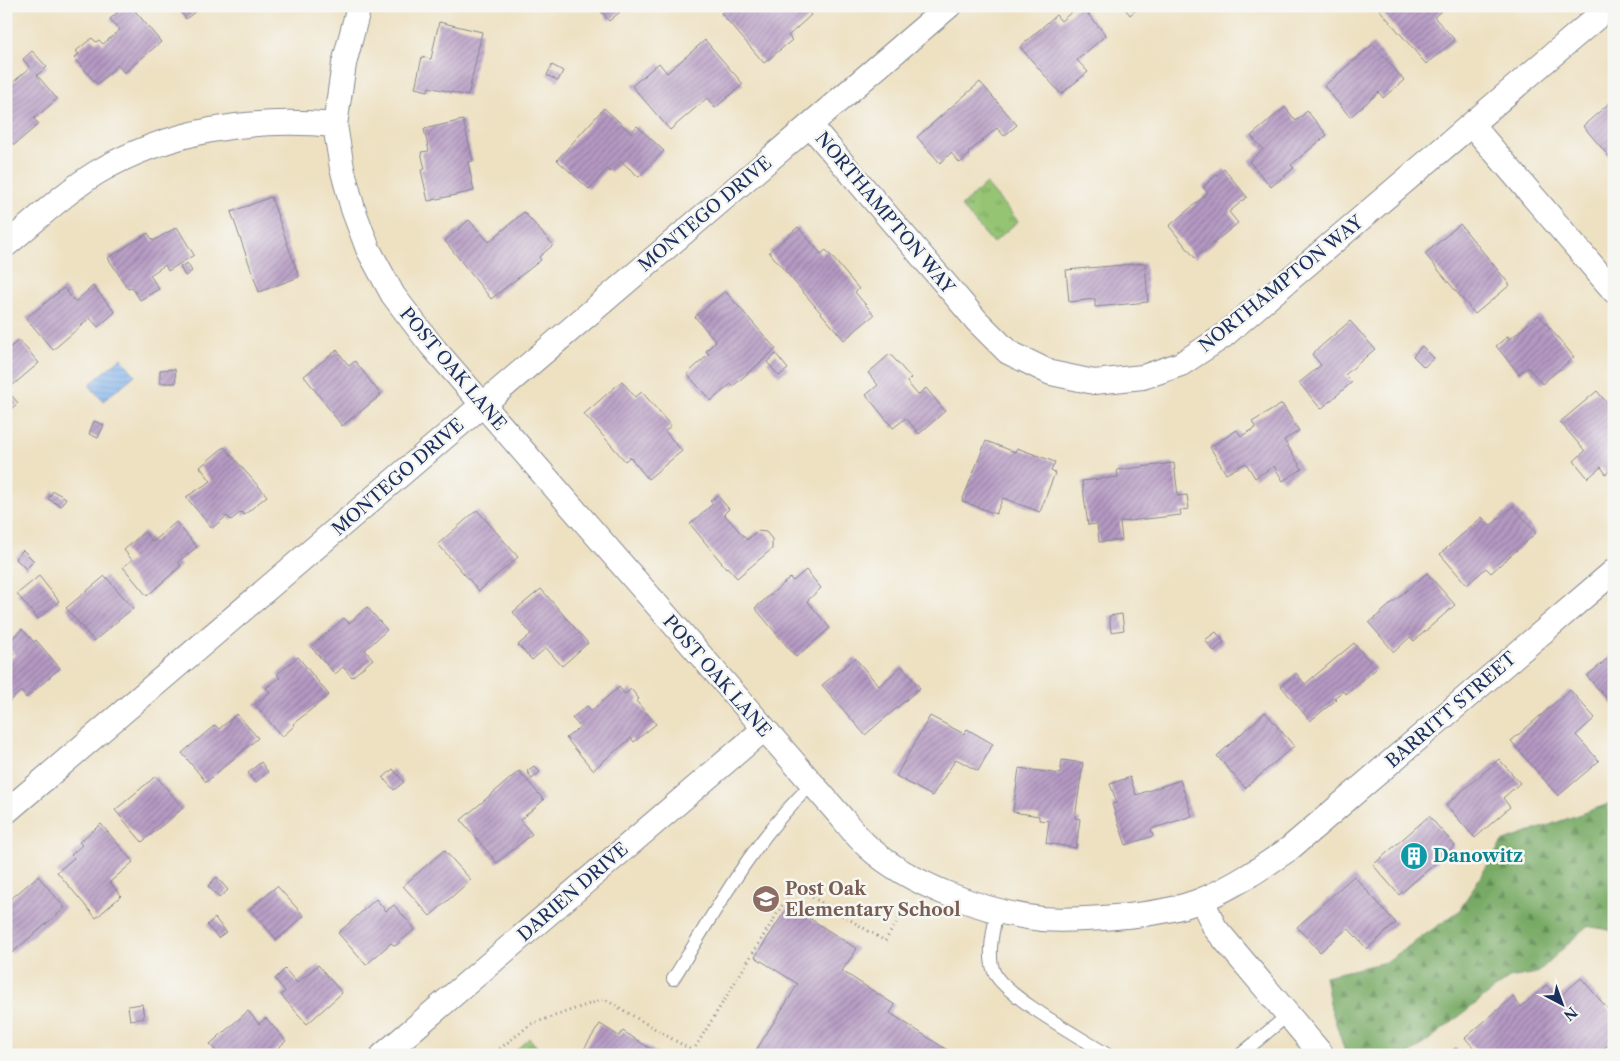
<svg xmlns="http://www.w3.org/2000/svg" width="1620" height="1061" font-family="'Libre Caslon Text',serif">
<defs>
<pattern id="forest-firs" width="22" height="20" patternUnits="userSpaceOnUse" patternTransform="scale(1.25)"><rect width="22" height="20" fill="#78aa65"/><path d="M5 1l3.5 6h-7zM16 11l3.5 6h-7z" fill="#628b56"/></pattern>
<pattern id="park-tufts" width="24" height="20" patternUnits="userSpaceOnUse" patternTransform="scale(1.25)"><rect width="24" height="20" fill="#95c473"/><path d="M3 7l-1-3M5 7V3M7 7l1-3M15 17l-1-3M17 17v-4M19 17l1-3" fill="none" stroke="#79a062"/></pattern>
<pattern id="water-rules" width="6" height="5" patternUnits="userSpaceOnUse" patternTransform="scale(1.25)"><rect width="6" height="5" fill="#7fb2ec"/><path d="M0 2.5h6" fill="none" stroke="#6791c2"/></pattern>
<pattern id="building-hatch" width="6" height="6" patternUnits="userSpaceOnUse" patternTransform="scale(1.25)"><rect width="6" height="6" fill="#b599c2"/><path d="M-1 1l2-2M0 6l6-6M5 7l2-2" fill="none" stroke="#927da1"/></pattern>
</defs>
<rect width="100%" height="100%" fill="#f6f6f2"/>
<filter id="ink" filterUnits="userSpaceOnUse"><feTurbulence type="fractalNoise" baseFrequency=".02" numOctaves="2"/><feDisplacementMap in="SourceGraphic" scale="10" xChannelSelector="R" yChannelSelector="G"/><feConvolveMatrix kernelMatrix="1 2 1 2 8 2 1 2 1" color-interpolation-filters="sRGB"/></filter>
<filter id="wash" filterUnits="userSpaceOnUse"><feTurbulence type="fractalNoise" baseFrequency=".0096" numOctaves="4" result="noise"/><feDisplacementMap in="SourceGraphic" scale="20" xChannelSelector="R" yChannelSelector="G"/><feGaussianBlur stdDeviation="1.12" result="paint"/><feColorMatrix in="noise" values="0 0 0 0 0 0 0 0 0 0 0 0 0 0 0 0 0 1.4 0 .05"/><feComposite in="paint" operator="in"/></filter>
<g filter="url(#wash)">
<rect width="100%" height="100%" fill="#eee1c2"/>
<!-- forest -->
<path fill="url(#forest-firs)" stroke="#4a6c62" d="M1614,802v129l-27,-5 -50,47 -28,5 -100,77h-63l-15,-47 -6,-32 61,-14 73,-51 43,-69z"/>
<!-- park -->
<path fill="url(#park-tufts)" stroke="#587a68" d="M986,184l32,37 -25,22 -32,-37z
M529,1038l16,17h-34z"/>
<!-- water -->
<path fill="url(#water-rules)" stroke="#4d70a5" d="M121,358l14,17 -32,26 -14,-16z"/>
<g id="blocks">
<!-- building -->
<path fill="url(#building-hatch)" d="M125,6h6l30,36 -37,31 -6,-8 -21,19 -23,-26 5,-4 -3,-3 16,-13 4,4 3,-2 4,4 17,-14 -10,-11z
M176,6h26l-16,13z
M610,6h5l5,6 -11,9 -7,-9z
M729,6h25l3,4 4,-4h42l8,9 -23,21 4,4 -28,23 -43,-50z
M1079,6h2l25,29 -29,25 11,12 -27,22 -41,-47 36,-32 5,6z
M1123,6h18l-11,9z
M1382,6h62l1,2 -11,9 21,23 -29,24 -47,-55z
M439,22l43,10 -14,64 -39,-9 -1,4 -13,-3 7,-31 9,2z
M705,40l38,44 -28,24 -8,-10 -37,32 -38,-44 27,-23 8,10z
M1373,44l31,36 -21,18 -4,-6 -29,25 -26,-31z
M32,51l15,16 -10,8 20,24 -23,20 5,5 -25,21 -8,-10v-47l24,-20 -7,-9z
M552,65l11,6 -5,10 -11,-6z
M980,82l37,43 -13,11 -7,-8 -29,25 1,2 -9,8 -9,-10 -11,10 -23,-26z
M1614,99v59l-2,2 -29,-34z
M1285,107l11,14 11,-10 20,24 -36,30 3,3 -23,19 -22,-26 14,-12 -12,-13z
M604,108l27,25 6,-7 27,25 -25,26 -18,-16 -10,11 -4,-3 -18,20 -32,-29z
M463,120l10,41 -5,1 6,29 -46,10 -7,-31 4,-1 -4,-17 8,-1 -5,-22z
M1224,169l23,28 -18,15 9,11 -43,35 -26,-32 39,-33 -5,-6z
M271,197l28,80 -40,15 -28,-80z
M524,212l29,33 -14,12 2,3 -50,39 -46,-58 24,-21 20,22z
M1460,224l50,61 -35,29 -50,-60z
M177,227l17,28 -26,16 -3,-6 -15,10 9,14 -19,11 -8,-13 -4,2 -20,-31 40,-25 5,8z
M798,227l23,27 5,-4 33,39 -4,3 19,23 -30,25 -75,-88z
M187,263l5,8 -7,5 -5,-9z
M1145,263l3,39 -53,5v-8l-26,3 -3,-32z
M93,286l22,26 -17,15 -8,-9 -37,32 -27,-32 38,-30 11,14z
M725,291l51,58 -43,37 -2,-2 -20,17 -24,-27 22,-20 -3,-3 10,-10 -21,-24z
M1539,315l35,42 -32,27 -14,-17 -9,7 -23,-28 12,-10 2,3z
M1350,321l25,28 -30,26 7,7 -31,27 -22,-26 22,-18 -9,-11z
M19,340l20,23 -32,27 11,13 -12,10v-62z
M1422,346l12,12 -10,9 -11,-11z
M337,350l12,16 6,-5 26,34 -39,31 -38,-50z
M776,354l12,15 -9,7 -12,-14z
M890,354l21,24 -4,4 11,13 8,-7 19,23 -26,23 -13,-16 -13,10 -27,-33 12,-10 -10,-12z
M175,369l1,14h-16v-13z
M622,381l13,16 7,-5 29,34 -6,5 17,20 -34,28 -18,-22 -5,4 -41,-47z
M1597,391l17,20v56l-8,7 -5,-7 -13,11 -14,-17 11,-10 -25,-29z
M1282,404l17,27 -15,9 18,29 -19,12 -9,-15 -19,12 -9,-15 -20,11 -16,-27 27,-17 4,6 15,-8 -4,-6z
M94,421l10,4 -6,13 -9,-4z
M986,441l29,11 2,-4 38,14 -4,9 4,2 -15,39 -37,-14 -7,16 -34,-13z
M224,447l43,49 -23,19 -3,-3 -10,8 -4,-4 -15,12 -26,-31 25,-16 -11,-14z
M1174,463l4,33 9,-1 2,14 -9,1 1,5 -61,7 2,18 -23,2 -2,-18 -9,1 -6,-44 36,-4 -1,-7z
M53,491l13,7 -5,8 -13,-7z
M717,495l12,14 -5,5 23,26 10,-9 9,1 6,7v10l-35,29 -10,-11 -1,1 -36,-44 23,-20 -3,-3z
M1513,506l23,27 -45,40 -5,-5 -19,17 -27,-31 42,-37 8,9z
M477,510l41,47 -39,34 -41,-47z
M176,522l21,25 -19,15 3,4 -34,30 -24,-29 9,-7 -8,-10 20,-18 9,10z
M23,550l11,11 -8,8 -11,-11z
M806,570l15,18 -14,13 23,27 -34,29 -41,-49 35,-30 3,3z
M1427,573l28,32 -41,36 -4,-4 -16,15 -25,-29z
M39,576l20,25 -21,18 -21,-25z
M105,576l28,32 -39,33 -28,-33z
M541,589l47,54 -26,23 -16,-18 -14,12 -14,-15 13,-11 -18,-22z
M367,607l20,23 -22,20 8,9 -21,18 -9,-10 -8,7 -24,-27 33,-29 5,5z
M1122,614l2,16 -13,2 -2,-16z
M22,629l12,13 2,-2 24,28 -34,30 -5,-7 -15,13v-41l9,-8 -9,-11z
M1216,632l8,10 -10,9 -9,-11z
M1354,643l22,26 -30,25 -3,-3 -9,7 2,2 -26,21 -29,-35 15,-13 9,11z
M1614,653v54l-27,-31z
M298,657l31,38 -36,29 1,2 -12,11 -27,-33 15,-12 -4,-4 14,-10 -3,-4z
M855,658l24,28 23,-20 18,22 -55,47 -43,-50z
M619,687l6,7 6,-5 8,10 -3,2 20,23 -22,18 -3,-4 -38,32 -27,-32 14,-11 -8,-9 15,-12 4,5z
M1570,690l25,28 -19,17 23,26 -41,35 -47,-55z
M1265,712l29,34 -49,42 -28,-32z
M237,714l21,24 -52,44 -24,-29 33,-28 4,4z
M930,716l34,18 3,-5 26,15 -15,27 -22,-12 -24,37 -36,-20z
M1499,759l21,24 -17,15 7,9 -35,31 -29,-33z
M1062,760l21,3 -8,55 5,1 -4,29 -30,-5 3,-22 -10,-1v-4l-26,-4 6,-44 41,6z
M261,762l7,10 -13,11 -7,-10z
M534,766l6,6 -8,7 -5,-8z
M393,769l11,13 -10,8 -11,-12z
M519,771l25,29 -24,20 12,14 -35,29 -36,-43z
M156,776l27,32 -41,34 -27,-32z
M1130,777l6,18 44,-15 12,36 -41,13 2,7 -27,9 -14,-41 5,-1 -7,-19z
M1429,816l26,30 -56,49 -26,-30z
M101,824l32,38 -23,20 11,14 -25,22 -39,-46 17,-14 -3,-3 11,-10 -3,-3z
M444,850l27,30 -41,36 -27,-30z
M38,876l27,32 -53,45 -6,-7v-43z
M1354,876l42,47 -29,26 -19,-21 -28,24 -23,-25z
M217,877l11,13 -9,8 -11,-12z
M277,886l27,30 -27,24 -27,-31z
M376,899l10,12 8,-6 21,24 -20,17 -4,-3 -25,22 -28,-32z
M789,905l68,44 -15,22 53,34 -5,8 65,42h-202l45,-71 -43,-27z
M215,918l11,14 -8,6 -11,-13z
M318,965l24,28 -35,31 -26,-29 4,-4 -10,-12 10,-10 12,14z
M1581,978l33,38v24l-18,15h-116l-15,-17 48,-41 8,10 25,-22 12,13z
M142,1004l2,14 -14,2 -2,-14z
M248,1011l11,13 7,-6 20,23 -16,14h-51l-9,-11z
M600,1024l19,12 4,-5 37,24h-80z
M1456,1048l5,7h-13z"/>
</g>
</g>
<g filter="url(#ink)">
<use href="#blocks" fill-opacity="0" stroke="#848890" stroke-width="1"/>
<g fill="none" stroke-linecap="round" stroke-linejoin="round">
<!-- service casing -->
<g stroke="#848890" stroke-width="14">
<path id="service" d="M997,910c-3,17 -11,47 -2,64 13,24 87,64 113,81
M673,979c42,-67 80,-139 138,-194
M1240,1055l48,-40"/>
</g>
<!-- minor casing -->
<g stroke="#848890" stroke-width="26">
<path id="minor" d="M359,6l-15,58 -9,61 7,43 11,41 15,40 25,46 38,50 412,474c8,10 16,20 25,28 42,38 119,66 174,72 24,2 49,0 73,-2 29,-2 61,-6 89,-18 31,-13 57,-31 85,-50l325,-278
M810,125l167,196 31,31 43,21 43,9 49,-5 38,-13 41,-27 388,-331
M1472,125l142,166
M6,245c29,-24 58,-52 90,-72 72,-43 157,-56 239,-48
M6,812l943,-806
M1202,900l13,28 107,127
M383,1055l380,-325"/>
</g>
<!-- path -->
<path stroke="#848890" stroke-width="3" stroke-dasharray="1 4" stroke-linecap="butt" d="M492,1055l39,-31 73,-25 89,52 101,-165 91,55 19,-31"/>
<!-- service -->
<use href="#service" stroke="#fff" stroke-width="12"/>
<!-- minor -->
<use href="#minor" stroke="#fff" stroke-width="24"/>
</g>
</g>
<!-- icons -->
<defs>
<g id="building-disc" transform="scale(1.4375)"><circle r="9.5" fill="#0f9aa8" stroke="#f6f6f2"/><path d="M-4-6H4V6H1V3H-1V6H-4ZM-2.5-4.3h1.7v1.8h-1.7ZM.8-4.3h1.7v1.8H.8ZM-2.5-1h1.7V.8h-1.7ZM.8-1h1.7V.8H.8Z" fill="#fff"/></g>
<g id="school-disc" transform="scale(1.4375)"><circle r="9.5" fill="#8d6e63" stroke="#f6f6f2"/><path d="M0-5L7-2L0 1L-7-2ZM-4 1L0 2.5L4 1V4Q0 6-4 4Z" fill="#fff"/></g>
</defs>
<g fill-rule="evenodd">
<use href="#building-disc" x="1414" y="856"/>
<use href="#school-disc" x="766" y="899"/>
</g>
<g text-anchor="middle" stroke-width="5" stroke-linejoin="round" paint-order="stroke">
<!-- street labels -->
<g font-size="18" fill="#1b2f5e" stroke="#f6f6f2">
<text transform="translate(885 213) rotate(50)" y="6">NORTHAMPTON WAY</text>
<text transform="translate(705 214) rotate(-40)" y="6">MONTEGO DRIVE</text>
<text transform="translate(1281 284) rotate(-39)" y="6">NORTHAMPTON WAY</text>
<text transform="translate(453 369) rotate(50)" y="6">POST OAK LANE</text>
<text transform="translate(398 477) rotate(-41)" y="6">MONTEGO DRIVE</text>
<text transform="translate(717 676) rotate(49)" y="6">POST OAK LANE</text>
<text transform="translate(1451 710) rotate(-41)" y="6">BARRITT STREET</text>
<text transform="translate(573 892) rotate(-41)" y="6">DARIEN DRIVE</text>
</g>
<!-- culture labels -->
<g font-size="18" font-weight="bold" fill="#0d838f" stroke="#f6f6f2" text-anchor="start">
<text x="1433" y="862">Danowitz</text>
</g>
<!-- education labels -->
<g font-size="18" font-weight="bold" fill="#785e54" stroke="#f6f6f2" text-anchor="start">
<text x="785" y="895">Post Oak<tspan x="785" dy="21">Elementary School</tspan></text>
</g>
</g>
<!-- margin -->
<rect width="1620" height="1061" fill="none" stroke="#f6f6f2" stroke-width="25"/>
<!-- north arrow -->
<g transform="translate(1562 1004) rotate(139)" stroke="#f6f6f2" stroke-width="4" paint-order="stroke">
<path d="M0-4L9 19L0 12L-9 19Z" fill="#1b2f5e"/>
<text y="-8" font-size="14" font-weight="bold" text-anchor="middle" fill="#1b2f5e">N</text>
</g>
</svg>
